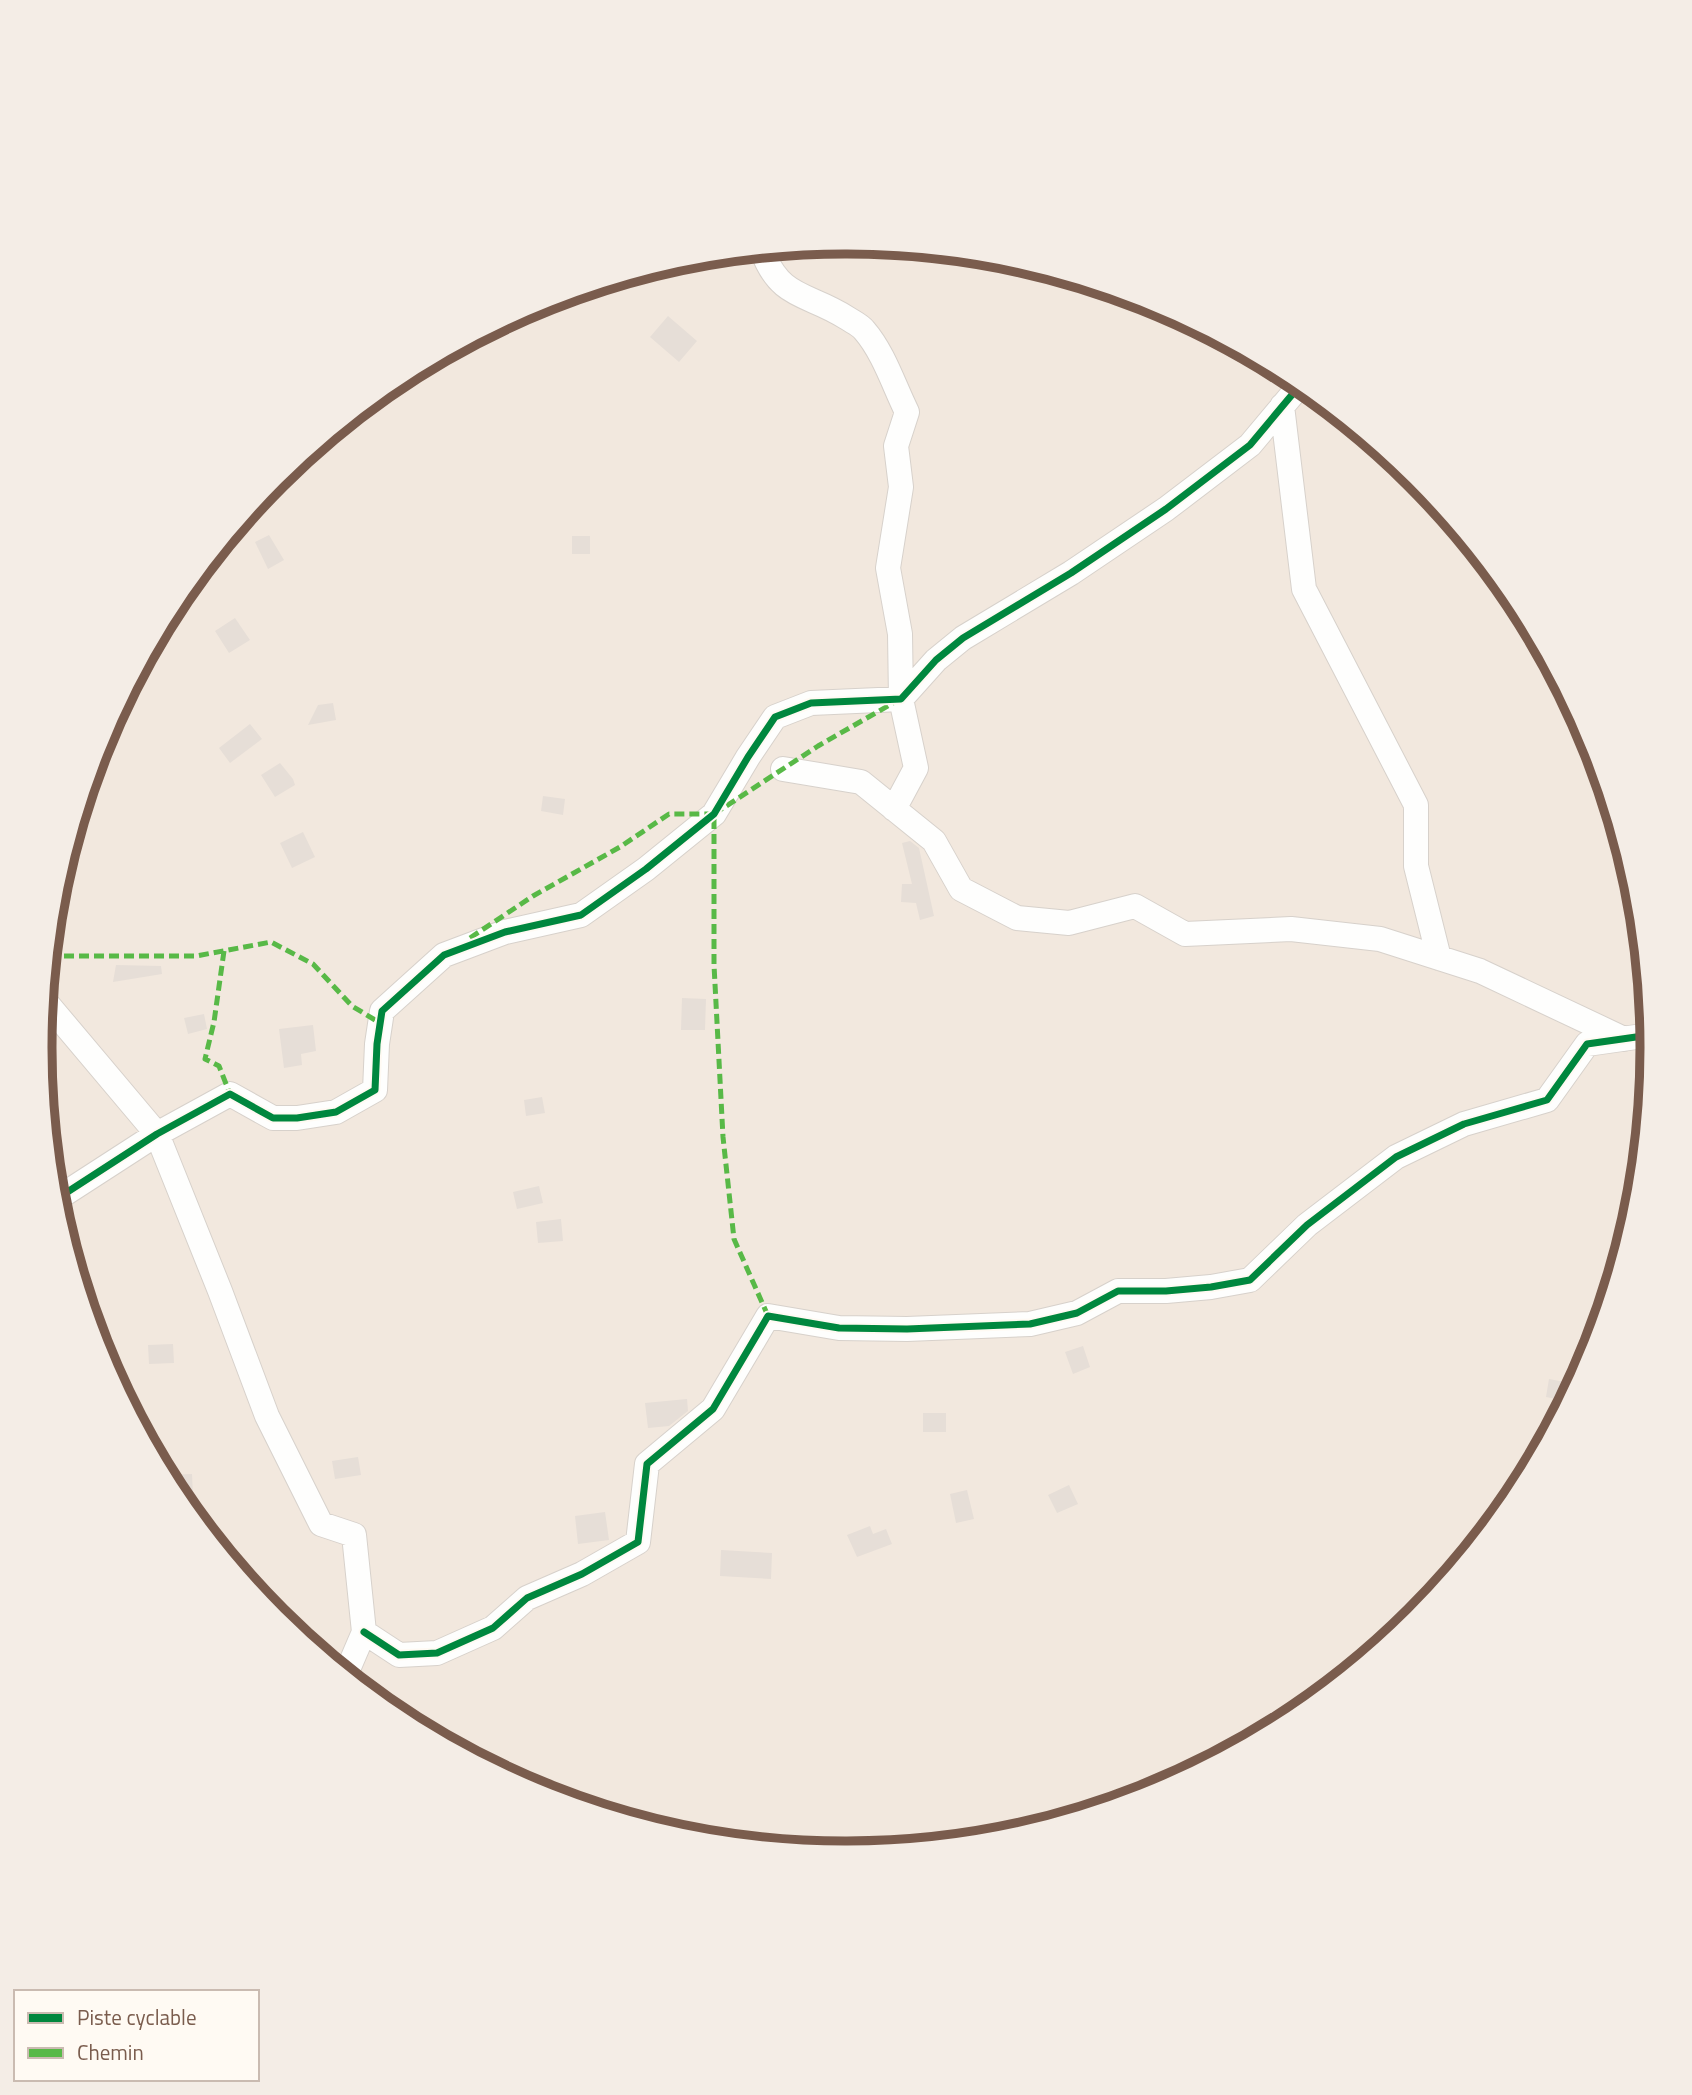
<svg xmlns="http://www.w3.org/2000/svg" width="1692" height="2095" font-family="'Titillium Web',sans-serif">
<rect width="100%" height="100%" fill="#f9f5f0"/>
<!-- residential -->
<path fill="#f2e8de" d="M43 1048a803 803 0 1 1 1606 0a803 803 0 1 1-1606 0Z"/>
<!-- building -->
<path fill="#e6ded7" d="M668,316l29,25 -18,21 -29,-25z
M269,535l15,25 -16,9 -13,-27z
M572,536h18v18h-18z
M235,618l15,22 -21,13 -14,-22z
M333,703l3,17 -28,5 10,-20z
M250,724l12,15 -32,24 -11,-15z
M280,763l13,16 2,6 -20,12 -14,-22z
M543,796l22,3 -2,16 -22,-4z
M303,832l12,25 -23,11 -12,-25z
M910,841l9,7 15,68 -14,4 -4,-17 -15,-1 1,-18h10l-10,-41z
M116,965l45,1 1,8 -49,8z
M682,998l24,1 -1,31h-24z
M204,1014l3,15 -19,5 -4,-16z
M313,1025l3,26 -15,3 1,11 -18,3 -5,-39z
M542,1097l3,16 -19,3 -2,-16z
M539,1186l4,17 -26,6 -4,-17z
M561,1219l2,22 -25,2 -2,-21z
M173,1344l1,19 -25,1 -1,-19z
M1083,1346l7,21 -17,7 -8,-22z
M1549,1379l26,5 -9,17 -20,-4z
M687,1399l1,12 -19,15 -21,2 -3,-25z
M923,1413h23v19h-23z
M358,1457l3,18 -26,4 -3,-18z
M192,1474l1,22h-16l-12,-21z
M1069,1485l9,19 -21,9 -9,-18z
M967,1490l7,29 -18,4 -6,-29z
M605,1512l4,28 -31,4 -3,-28z
M870,1526l3,8 13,-5 6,15 -35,13 -10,-22z
M721,1550l51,3 -1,26 -51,-3z"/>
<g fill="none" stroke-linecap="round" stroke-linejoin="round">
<!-- minor casing -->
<g stroke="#d7d1cb" stroke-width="26">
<path id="minor" d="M762,250c18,50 47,43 85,68 6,4 13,7 17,12 20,23 30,56 43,82l-11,34 5,41 -13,81 12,66 1,65 15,69 -22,41
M1282,406l22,183 112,216v61l23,92
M783,769l78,13 73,59 27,48 56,29 52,5 66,-17 50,28 106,-5 89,10 100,32 144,68
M45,1001l112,133 63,157 47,125 54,108 33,11 10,97 -18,42
M55,1200l102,-66 73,-40 43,24h24l39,-6 39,-22 2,-46 5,-33 62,-56 61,-23 76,-17 65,-46 68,-55 34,-57 27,-40 36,-14 90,-4 35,-39 27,-22 108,-65 95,-64 84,-64 51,-61
M364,1632l35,23 38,-2 56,-25 34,-30 55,-24 56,-32 9,-78 66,-55 55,-93 71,12 68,1 123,-5 47,-11 41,-22h48l45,-4 39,-7 57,-55 89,-68 68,-33 83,-24 40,-56 63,-9"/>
</g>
<!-- minor -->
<use href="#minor" stroke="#fefefd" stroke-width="24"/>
<!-- quiet -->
<path stroke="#58b947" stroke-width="5" stroke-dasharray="10 5" stroke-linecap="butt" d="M470,938l63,-42 87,-49 49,-33h45
M224,951l-10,71 -9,37 14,7 11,28
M49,956h147l75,-14 42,22 39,42 28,17
M768,1316l-34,-77 -11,-102 -9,-172v-151l104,-68 75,-43"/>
<!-- cycleway casing -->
<g stroke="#fffaf3" stroke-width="11">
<path id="cycleway" d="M55,1200l102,-66 73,-40 43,24h24l39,-6 39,-22 2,-46 5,-33 62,-56 61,-23 76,-17 65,-46 68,-55 34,-57 27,-40 36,-14 90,-4 35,-39 27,-22 108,-65 95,-64 84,-64 51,-61
M364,1632l35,23 38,-2 56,-25 34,-30 55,-24 56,-32 9,-78 66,-55 55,-93 71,12 68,1 123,-5 47,-11 41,-22h48l45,-4 39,-7 57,-55 89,-68 68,-33 83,-24 40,-56 63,-9"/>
</g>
<!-- cycleway -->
<use href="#cycleway" stroke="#00873e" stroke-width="7"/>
</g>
<!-- crop -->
<path d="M0 0H1692V2095H0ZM845 254H847A793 793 0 0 1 1640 1047V1048A793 793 0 0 1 847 1841H845A793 793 0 0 1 52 1048V1047A793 793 0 0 1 845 254Z" fill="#f4ede6" fill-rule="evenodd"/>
<path fill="none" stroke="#7a5c4d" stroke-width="9" d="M845 254H847A793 793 0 0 1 1640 1047V1048A793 793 0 0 1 847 1841H845A793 793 0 0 1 52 1048V1047A793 793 0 0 1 845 254Z"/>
<!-- legend -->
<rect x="14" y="1990" width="245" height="91" fill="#fffaf3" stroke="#cabbb1" stroke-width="2"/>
<rect x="28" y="2013" width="35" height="10" fill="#00873e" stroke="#cabbb1" stroke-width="2"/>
<text x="77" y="2025" font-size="21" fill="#7a5c4d">Piste cyclable</text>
<rect x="28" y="2048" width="35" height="10" fill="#58b947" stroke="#cabbb1" stroke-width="2"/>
<text x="77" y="2060" font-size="21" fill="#7a5c4d">Chemin</text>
</svg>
